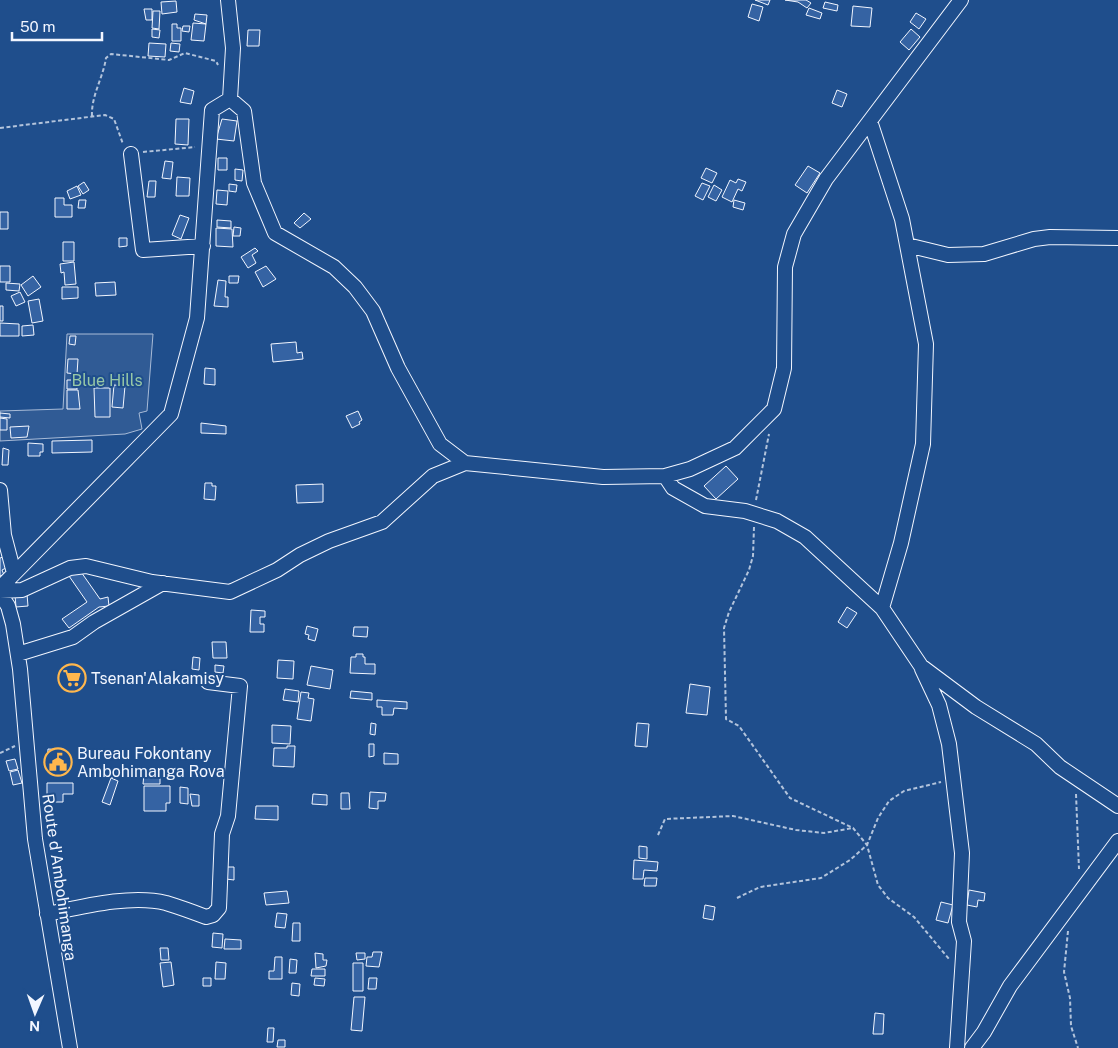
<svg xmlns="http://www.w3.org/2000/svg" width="1118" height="1048" font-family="'Public Sans',sans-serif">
<rect width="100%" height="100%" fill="#1f4e8c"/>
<!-- green -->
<path fill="#305b95" stroke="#a8bbd7" d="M67,334h86l-6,77 -8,2 3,16 -17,5 -125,7v-30l63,-2z"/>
<!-- building -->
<path fill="#3563a3" stroke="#f2f6ff" d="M755,0h15l-2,5z
M785,0h21l5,3 -4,5 -9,-6z
M176,1l1,11 -15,2 -1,-12z
M825,2l13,3 -1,6 -14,-3z
M752,4l11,3 -4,14 -11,-4z
M853,6l19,2 -2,19 -19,-1z
M809,8l13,5 -2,6 -14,-4z
M144,9h8v11h-6z
M153,11h7l-1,18 -7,-1z
M916,13l10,6 -7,10 -9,-7z
M195,14l12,1 -1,9 -12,-4z
M193,23l13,1 -2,17 -13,-1z
M172,24h5v4h4v13h-9z
M183,26h7l-1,6 -7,-1z
M152,29l8,1 -1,8 -7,-1z
M911,29l9,8 -11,13 -9,-8z
M248,30h12l-1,16h-12z
M149,43l17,1 -1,13 -17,-1z
M171,43l9,1 -1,8 -9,-1z
M184,88l10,3 -3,13 -11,-2z
M837,90l10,4 -5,13 -10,-4z
M176,119h13l-1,26 -13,-1z
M222,119l15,2 -3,20 -18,-2z
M218,158h9v12h-9z
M165,161l8,1 -2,17 -9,-1z
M808,166l12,7 -13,20 -12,-8z
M706,168l11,5 -5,10 -11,-5z
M235,169l8,1 -1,11 -7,-1z
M177,177l13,1 -1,18h-13z
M738,179l8,3 -4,9 -4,-2 -6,13 -10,-5 8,-17 6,3z
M149,181h7l-1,16h-8z
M84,182l5,8 -6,4 -5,-8z
M702,183l8,3 -7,14 -8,-4z
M229,184l8,1 -1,7 -7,-1z
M714,185l8,5 -6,11 -8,-4z
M77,186l4,9 -11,4 -3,-8z
M217,190l11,1 -1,14 -11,-1z
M55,198h9v7h8v12h-17z
M79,200h7l-1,8h-7z
M734,200l11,3 -2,7 -10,-3z
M0,212h8v17h-8z
M304,213l7,6 -11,9 -6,-5z
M180,215l9,3 -8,21 -9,-4z
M217,220l14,1v7l-14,-1z
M234,227l7,1 -1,8h-7z
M216,228l16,1 1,18 -17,-1z
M119,238h8v8l-8,1z
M63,242h11v19h-11z
M255,248l3,3 -6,4 4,8 -8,5 -7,-11z
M74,262l2,22 -11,1 -1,-13 -3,1 -1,-9z
M0,266h10v16h-10z
M266,266l10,13 -13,8 -8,-15z
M33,276l8,11 -13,9 -7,-11z
M229,276h10l-1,7h-9z
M218,280l8,1 -1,16h3v10l-14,-1z
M115,282l1,13 -20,1 -1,-13z
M6,283l14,1 -1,7 -13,-1z
M62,287h16v11l-16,1z
M20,292l5,10 -9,4 -5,-10z
M39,299l4,22 -11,2 -4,-22z
M0,306h3v15h-3z
M0,323l19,1v12h-19z
M33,325l1,10 -12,1v-10z
M70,336h6l-1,9 -6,-1z
M296,342l1,11 5,-1 1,7 -30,3 -2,-18z
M68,359h10l-1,15 -10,-1z
M205,368l10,1v16l-11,-1z
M67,380h10v9h-10z
M114,385l11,1 -2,22 -11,-1z
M94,388h16v29h-15z
M67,390h11l2,19h-13z
M358,411l4,9 -3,2 1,2 -8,4 -6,-12z
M0,413l10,1v4l-10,-1z
M0,418l7,1v11h-7z
M201,423l25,3v8l-25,-1z
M29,426l-2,11 -16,1 -1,-11z
M92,440v12l-40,1v-12z
M28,443l15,1v8h-3v4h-12z
M3,448l6,2 -1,15h-6z
M726,466l12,13 -22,20 -12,-13z
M205,483h7v3h4l-1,14 -11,-1z
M323,484v18l-26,1 -1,-18z
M3,557l5,10 -6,3 2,5 -4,1v-18z
M79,569l21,30 8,-2 1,9 -10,1 -30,21 -7,-9 25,-17 -18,-26z
M27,594l1,12 -12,1 -1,-12z
M847,607l10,6 -10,15 -9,-6z
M251,610l14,1v6h-5v7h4v8h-14z
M307,626l11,3 -3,12 -7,-2 1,-4 -4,-1z
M354,627h14l-1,10 -14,-1z
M212,642h14l1,16h-14z
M356,654h7v3h2v7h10v10l-25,-1 1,-16h5z
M193,657l7,1 -1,12 -7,-1z
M278,660l16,1 -1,18 -16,-1z
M215,665l9,1 -1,7 -8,-1z
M311,666l22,4 -3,19 -23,-4z
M690,684l20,3 -3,28 -21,-2z
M285,689l14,2 -1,11 -15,-2z
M351,691l21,2v7l-22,-2z
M301,692l8,1 -1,5 6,1 -3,22 -14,-2z
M377,700l30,2v7l-13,-1 -1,7h-11v-8h-5z
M371,723l5,1 -1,11 -5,-1z
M637,723l12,1 -2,23 -12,-1z
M272,725l19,1 -1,18 -18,-1z
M369,744h5v12l-5,1z
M287,746h8l-1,21 -21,-1 1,-18h13z
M48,749l17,1 -1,17 -17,-1z
M384,753l14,1v10h-14z
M15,759l3,10 -9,2 -3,-10z
M113,769l7,2 -3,7 -7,-1z
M18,770l4,13 -9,2 -3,-13z
M144,774h16v10h-17z
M111,778l7,3 -8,24 -8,-3z
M47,783h26v11h-10v8h-16z
M144,786h26v17h-4v8h-22z
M180,787l8,1v16l-8,-1z
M370,792l16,1 -1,8h-7v8l-9,-1z
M341,793h8l1,16h-9z
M190,794l9,1v11h-7z
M313,794l14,1v10l-15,-1z
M256,806h22v14l-23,-1z
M639,846l8,1v12l-8,-1z
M634,860l24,2 -1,9 -13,-1 -1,9h-10z
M227,867h7v13l-8,-1z
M645,878h12l-1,8h-12z
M969,890l16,3 -1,8 -6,-1 -1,7 -10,-2z
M287,891l2,12 -23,2 -2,-12z
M941,902l12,3 -5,18 -12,-3z
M705,905l10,2 -2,13 -10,-2z
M277,913l10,1 -2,14 -10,-1z
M293,923h7v18h-8z
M213,933l10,1 -1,14 -10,-1z
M225,939l16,1v9h-17z
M160,948h8l1,12h-8z
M373,952h9l-3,15 -13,-1 1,-9h5z
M315,953l8,1v6h4l-1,6 -10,2z
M356,953h9v6l-8,1z
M275,957h7v22h-13v-8h5z
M290,959l7,1 -1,13h-7z
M171,962l3,23 -11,2 -3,-24z
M216,962l10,1 -1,16h-10z
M353,963h10v28h-10z
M312,969h13v7h-14z
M203,978h8v8h-8z
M315,978l10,1 -1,7 -10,-1z
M369,978h8l-1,11h-8z
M292,983l8,1 -1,12 -8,-1z
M354,997h11l-3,34 -11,-1z
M875,1013l9,1 -1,20h-10z
M268,1028h6l-1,14h-6z
M278,1040h7v7h-8z"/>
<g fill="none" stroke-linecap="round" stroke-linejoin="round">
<!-- minor casing -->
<g stroke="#f2f6ff" stroke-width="16">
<path id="minor" d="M228,0l5,48 -3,51
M870,121l32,98 24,125 -3,100 -22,99 -19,65
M131,154l12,96 60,-4
M907,245l41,10 36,-1 50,-15 16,-2 68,1
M665,476l8,12 32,18 40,5 32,10 28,16 77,71 39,58 55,41 60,37 24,23 58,39
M0,490l4,45 10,38
M0,588l171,-174 26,-96 15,-208 18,-11 14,12 10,72 21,50 59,34 21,20 18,24 25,57 42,76 25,19 138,14 62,-1 25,-7 45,-21 39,-39 10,-41 1,-101 9,-33 32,-55 135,-179
M0,591l22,-1 48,-22 16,-2 66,16 78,10 47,-22 23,-15 29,-14 53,-19 51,-46 32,-13
M0,594l8,12 5,18 7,45 15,170 35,209
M18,654l55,-17 21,-15 69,-39
M922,669l17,36 10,39 13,109 -3,69 5,19 -7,107
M47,914c34,-7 84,-20 119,-11 13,4 27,9 40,14l7,-2 6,-7 3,-74 6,-18 12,-130 -32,-4
M972,1048l12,-16 26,-46 108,-145"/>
</g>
<!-- path -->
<path stroke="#b3c4dc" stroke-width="2" stroke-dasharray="4 2.5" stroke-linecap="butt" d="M92,116c-1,-20 11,-38 14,-58l5,-4 58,6 16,-7 31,8 2,4
M0,128l105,-13 9,4 9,25
M143,152l52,-5
M756,500l13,-66
M754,527l-1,29 -4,14 -20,42 -5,16 2,91 13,7 51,72 63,30 14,17 11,40 10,13 26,19 35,42
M0,753l15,-7
M1076,794l3,75
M658,835l7,-16 68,-3 63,14 28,3 29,-5
M737,898l23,-11 61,-9 29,-18 17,-15 11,-27 11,-17 15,-10 37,-9
M1068,931l-4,41 6,26 1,28 7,22"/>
<!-- minor -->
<use href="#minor" stroke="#1f4e8c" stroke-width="14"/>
</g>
<!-- icons -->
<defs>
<g id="supermarket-ring" transform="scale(1.4375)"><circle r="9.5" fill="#1f4e8c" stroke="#ffb74d" stroke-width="1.5"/><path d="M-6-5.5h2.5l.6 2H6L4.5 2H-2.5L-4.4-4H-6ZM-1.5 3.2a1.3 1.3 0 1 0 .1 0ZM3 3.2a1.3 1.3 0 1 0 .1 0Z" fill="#ffb74d"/></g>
<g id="civic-ring" transform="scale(1.4375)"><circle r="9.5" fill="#1f4e8c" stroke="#ffb74d" stroke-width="1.5"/><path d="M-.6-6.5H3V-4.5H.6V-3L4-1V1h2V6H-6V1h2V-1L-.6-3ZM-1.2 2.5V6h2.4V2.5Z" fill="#ffb74d"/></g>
</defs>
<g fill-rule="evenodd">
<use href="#supermarket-ring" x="72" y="678"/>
<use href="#civic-ring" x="58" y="762"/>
</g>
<g text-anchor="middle" stroke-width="4" stroke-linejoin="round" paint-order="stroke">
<!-- park labels -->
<g font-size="16" fill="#97c8a6" stroke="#1f4e8c">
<text x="107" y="386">Blue Hills</text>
</g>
<!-- poi labels -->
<g font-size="16" fill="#f2f6ff" stroke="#1f4e8c" text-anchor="start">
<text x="91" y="684">Tsenan'Alakamisy</text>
<text x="77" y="759">Bureau Fokontany<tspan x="77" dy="18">Ambohimanga Rova</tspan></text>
</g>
<!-- street labels -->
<g font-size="16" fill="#f2f6ff" stroke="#1f4e8c">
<text transform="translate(60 877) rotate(82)" y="6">Route d'Ambohimanga</text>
</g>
</g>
<!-- north arrow -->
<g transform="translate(35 1013) rotate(182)" stroke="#1f4e8c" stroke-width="4" paint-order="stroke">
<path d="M0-4L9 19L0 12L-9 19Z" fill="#f2f6ff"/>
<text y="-8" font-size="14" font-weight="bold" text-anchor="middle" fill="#f2f6ff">N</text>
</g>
<!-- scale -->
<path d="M12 32v8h90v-8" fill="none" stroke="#f2f6ff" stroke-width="2.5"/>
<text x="20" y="32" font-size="15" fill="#f2f6ff" stroke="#1f4e8c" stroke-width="4" paint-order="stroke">50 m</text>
</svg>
